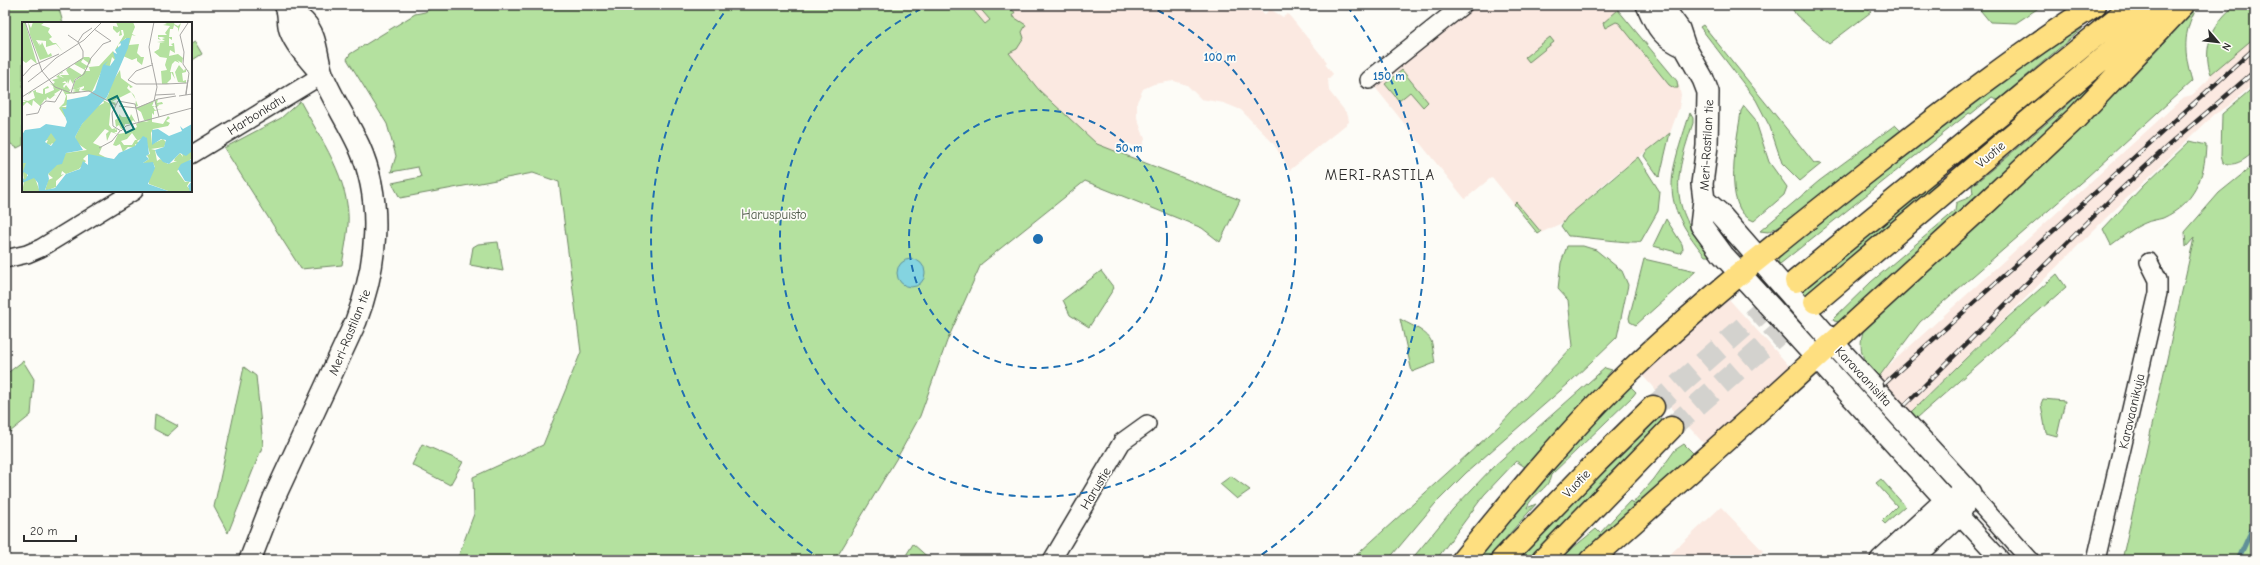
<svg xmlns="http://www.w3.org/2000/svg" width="2260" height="565" font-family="'Comic Neue',sans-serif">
<rect width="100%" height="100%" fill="#fdfcf7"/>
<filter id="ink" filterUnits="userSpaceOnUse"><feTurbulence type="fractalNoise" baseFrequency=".025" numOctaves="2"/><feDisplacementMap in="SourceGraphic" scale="8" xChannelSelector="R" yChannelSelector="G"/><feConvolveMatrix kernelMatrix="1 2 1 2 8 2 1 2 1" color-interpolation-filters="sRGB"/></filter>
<g filter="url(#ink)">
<!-- built -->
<path fill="#fbe9e1" d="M969,5h291l-2,5 7,4 5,-5 13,8 5,-3 39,48 -2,2 8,10 -5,5 1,12 19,24 1,7 -59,48 -17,-27 -32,-33 -17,-7 -23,-4 -14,-14 -13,-4 -20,3 -11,5 -6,13v16l8,21 -4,10 -19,-8 -5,11 -20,-8 -58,-54z
M1474,5h140l65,80 2,10 -2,13 -9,25 -63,48 -45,42 -24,11 -46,-57 -27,22 -91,-113z
M2255,35v48l-28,24 -12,7 -108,103 -196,195 -33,-34 8,-10 298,-271 8,-2 15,-14 4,-7z
M1727,297l65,72 -86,77 -65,-72z
M1721,507l42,44 -10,9h-89z"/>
<!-- green -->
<path fill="#b4e19f" stroke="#708665" d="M5,5h53l5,18h-40v122l-6,3 -12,-8z
M436,5h533l16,19 5,-4 -13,-15h25l13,7 -3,4 14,9 -4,7 2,6 -7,11 -8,4 30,37 58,54 143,56 -20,42 -18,-14 -117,-47 -104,83 -34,77 -27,75 -19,35 -66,109h-378l17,-46 -1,-37 70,-32 38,-93 -22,-170 -26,-9 -133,25 -8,-15 29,-6 -3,-10 -27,5 5,-16 -9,-32 -40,-65 3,-5 65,-40 10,-2z
M1790,5h71l10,7 -42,32 -33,-29z
M1976,5h67l-27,18 -26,-1z
M2236,5h19v32l-44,37c-10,-27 3,-53 25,-69z
M2197,7c-15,26 -13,46 -5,74l-105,96 -167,145 -42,56c-15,-14 -21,-29 -14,-50 113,-105 230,-205 333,-321z
M1618,10l59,71 1,7h-4l-5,-3 -50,-62 -3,-1 -11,6 -2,-5z
M1703,25l111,138 7,1 -21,17 -18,-18 -12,-36 -14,-27 -56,-73z
M2083,25l-1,4 -84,71 -6,-3 -21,17 -2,-1 -189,151 -2,-2 1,-6 23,-20 188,-145 -1,-2z
M1550,37l4,5 -25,20 -4,-5z
M195,42l7,12 -11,7v-17z
M2110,65l-30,37 -240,220 -6,-1 -1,-2 38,-37 84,-71 1,-8c7,-4 12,-3 17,-10l-1,-7 88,-74z
M1402,70l26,32 -5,5 -13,-15 -11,9 -14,-17z
M2255,86v65c-10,8 -18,16 -32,12l-2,-7 1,-42z
M300,101c20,37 51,80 48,124 -1,13 -4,27 -6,40l-41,4 -77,-121 57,-30z
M1744,106l11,13 14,43 18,25 -3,8 -30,26c-34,-11 -16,-84 -13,-110z
M1690,113l3,5v5c-19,57 -24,81 15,129l2,2 -2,2h-3c-47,-58 -36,-77 -15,-143z
M1895,125l8,8 -124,93 -11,6 -8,-1 59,-50z
M1670,133l-10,43 -1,1 -15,-21 2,-4z
M2190,141l16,4c-1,32 -12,59 -43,73 -6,2 -12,2 -18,5 -12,5 -23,14 -34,22l-8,-16 41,-44z
M1638,157l22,35 -2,19 -17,30c-5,4 -61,-5 -73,-5l-7,-10 6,-9z
M2255,164v396h-133l72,-322 -8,9 -1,-15 34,-39z
M1934,181l3,1 -1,2 -130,111 -4,-5z
M1516,202l25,30 -3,2 -24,-30z
M1666,219l16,25 1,5 -3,4 -27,-7z
M498,242l5,29 -33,-6 3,-18 5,-3z
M1567,246h16l13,4 26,21 6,14 -11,52 -49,47 -102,89 -31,31 -47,56h-37l148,-134 74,-80 -5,-46 -10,-11 3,-26z
M1644,259l52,12 -60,54 -6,-3 -1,-4z
M1101,271l13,17 -25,39 -19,-12 -7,-15z
M2057,274l9,13 -149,131 -6,-6 95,-93z
M1400,319c10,6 30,13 32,25 1,7 2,13 3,19l-23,9z
M23,361l11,18 -3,36 -21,17 -5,-4v-53z
M244,367l12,9 7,69 -35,88 -14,-26z
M1605,368l7,2c-28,33 -59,64 -87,97l-9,-6 -32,34 -48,65h-25l42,-51 41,-43z
M1630,386l6,6 -3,4 -82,79c-2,15 -20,19 -24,33l9,-4 -50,56h-11l102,-125 50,-48z
M2043,399l22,2 -8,35 -11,-3 -5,-29z
M155,414l23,12 -11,10 -13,-7z
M1660,418l3,4 -43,41 -93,97h-10l136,-138z
M422,444l41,18 -13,23 -38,-20z
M1684,444l10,10 -119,106h-17l38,-31 4,4 30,-32 3,2 21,-24 21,-29z
M1231,476l19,14 -13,9 -17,-15z
M1881,479l24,27 -20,18 -3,-3 15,-15 -21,-23z
M913,544l18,16h-28z"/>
<!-- water -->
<path fill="#84d4e0" stroke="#609098" d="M897 273a14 14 0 1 1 28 0a14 14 0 1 1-28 0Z"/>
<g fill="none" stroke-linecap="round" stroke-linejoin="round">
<!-- stream -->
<path stroke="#609098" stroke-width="5" d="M2238,560l17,-37"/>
<!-- primary-tunnel -->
<path stroke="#d3d2ce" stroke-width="22" stroke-dasharray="22 11" stroke-linecap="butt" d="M1653,407l143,-126
M1671,428l144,-126"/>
<!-- minor casing -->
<g stroke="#2b2b2b" stroke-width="20">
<path id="minor" d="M1369,80l94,-75
M191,155l131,-80
M5,259l22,-5 14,-6 93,-57
M1970,493l60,67
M1951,506l50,54
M1052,560l70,-118 25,-18
M2096,560l62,-267v-13l-9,-18"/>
</g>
<!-- tertiary casing -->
<g stroke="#2b2b2b" stroke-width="24">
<path id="tertiary" d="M285,5c5,8 2,16 5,25 6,16 19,29 30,42
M1647,5c10,23 15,32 38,42
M1654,5l14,9 11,15 6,18 18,32 5,13 -1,54 -5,38 2,16 -3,25 22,30 223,245
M1704,200l14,12 115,131 137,150
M250,560l24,-62 82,-177c21,-55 28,-119 3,-175 -11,-24 -26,-46 -36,-70 -7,-17 -5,-40 -19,-54 -4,-4 -11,-7 -15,-10
M1881,560l65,-60 12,-3
M1911,560l48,-45 11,-22"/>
</g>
<!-- primary casing -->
<g stroke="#2b2b2b" stroke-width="25">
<path id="primary" d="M1796,281l337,-276
M1815,302l351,-297
M1463,560c53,-65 106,-130 166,-188 81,-77 169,-146 257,-215 68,-53 137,-106 209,-152
M1502,560l94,-97 57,-56
M1543,560l128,-132
M1591,560l162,-144 235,-215 88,-83 107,-113"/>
</g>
<!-- minor -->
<use href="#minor" stroke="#fdfcf7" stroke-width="17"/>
<!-- tertiary -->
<use href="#tertiary" stroke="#fdfcf7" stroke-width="21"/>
<!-- primary -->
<use href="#primary" stroke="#fedf80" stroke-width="22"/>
<!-- rail casing -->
<g stroke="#2b2b2b" stroke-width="4.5">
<path id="rail" d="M1884,384l371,-336
M1905,405l208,-208 56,-52 86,-74"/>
</g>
<!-- rail -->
<use href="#rail" stroke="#fdfcf7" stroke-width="3" stroke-dasharray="9" stroke-linecap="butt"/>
</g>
</g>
<!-- distance rings -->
<g fill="none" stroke="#1f6fb2" stroke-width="2" stroke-dasharray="7 5">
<circle cx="1038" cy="239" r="129"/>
<path d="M1147 5A258 258 0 1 1 929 5"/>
<path d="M822 560A387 387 0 0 1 729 6M1347 6A387 387 0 0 1 1254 560"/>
</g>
<g text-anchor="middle" stroke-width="3.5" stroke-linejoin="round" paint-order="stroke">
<!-- street labels -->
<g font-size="13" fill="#2b2b2b" stroke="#fdfcf7">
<text transform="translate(256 114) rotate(-32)" y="5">Harbonkatu</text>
<text transform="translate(1706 145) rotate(-87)" y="5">Meri-Rastilan tie</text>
<text transform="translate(1990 154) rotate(-40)" y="5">Vuotie</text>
<text transform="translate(349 332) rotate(-68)" y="5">Meri-Rastilan tie</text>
<text transform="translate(1864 376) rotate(47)" y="5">Karavaanisilta</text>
<text transform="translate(2131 411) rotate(-77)" y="5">Karavaanikuja</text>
<text transform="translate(1576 483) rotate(-46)" y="5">Vuotie</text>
<text transform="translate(1095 488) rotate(-59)" y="5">Harustie</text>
</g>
<!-- park labels -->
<g font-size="13" fill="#4d5848" stroke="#fdfcf7">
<text x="774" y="219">Haruspuisto</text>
</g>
<!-- quarter labels -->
<g font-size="15" letter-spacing="1" fill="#2b2b2b" stroke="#fdfcf7">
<text x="1380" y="180">MERI-RASTILA</text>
</g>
</g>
<!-- overview -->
<g transform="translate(22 22)">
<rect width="170" height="170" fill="#fdfcf7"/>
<path d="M0,0h3l12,42 -6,-5 -5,4 -4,-3zM6,0l3,6 2,-6h12l-4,3 9,3 -2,4 4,5 -3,2 4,4h3l7,9 -7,-8 -10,3v-6l-10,-1 4,6 -1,-3 2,2 1,-3 6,13 3,-2 1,3 -12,4 -10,-25zM94,0h17l2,5 -3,7 4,2 -4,-1 -3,10 10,-1 -2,9 4,4h3l-2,8 -5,-4v-3l-5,2 -9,-4 3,-18 -8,7v8v-4l-3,1 9,-15 -1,-5h-2l1,5 -3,1 1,-5 -3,2 -4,-4v-3l5,1zM141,0h12l-1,2 4,2 3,-3 -3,9v-4l-4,-3 -1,4h-3l-1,8h3v3l-3,-2v8h4l-2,-2 3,-1 1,10 -5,-3 -1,6 9,-2 5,4 -1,5 -5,-3 3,3 -5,-2 -3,3 -2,8h3l2,7 -4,-7v7l-4,4 3,1h-8l-1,-13 6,-1 -2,-5 2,-7 -7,-1 -6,-5 5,-3 1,-6h5l-8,-1 8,-1 -3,-2 3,-1 -3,-1h-4l3,3 -3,-1v-4h9l-2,-2 5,-7 -7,-1 4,-1zM91,29l4,6 -2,3 -3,-3 -3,12 -6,-1 -11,24 -11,-2 3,-2v-2l-8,3 4,-1 -1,3 2,1 -9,2 3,-2h-3l4,-1 -4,-1 4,-1h-3l2,-8 7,-5 -7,3 -2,5 -3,-5 -2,5 -1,-4v3l-2,-2 -3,2h4l-3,3 1,2 2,-3 4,5 2,-2 -3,4 2,2h-5l1,2v9l-6,2h7l-2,4 2,5 -3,1 -6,-9 5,-5 2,-7 -4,-7 -8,5 4,3 -3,-2 -5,4 -3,-2 -1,4 -1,-2 -5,7 -7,-6 -1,6 -5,-4 -5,5v-5h4l-3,-2 5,1 7,-3 -2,-7 -5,4 2,-3 6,-2v2l7,2v-5l5,-3 1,2 -4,1v5l9,-4 -1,-4 -4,-3 4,2 -2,-3 2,2 2,-2 -3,-2 7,-2 -3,-1 6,-5 1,1 -3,1 -1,2 5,2 -4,-3h9l-3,-5 3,-3 13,8 3,-5 -11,-6 10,-7h5l2,2 -1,5 -7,-5 -2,3 8,5 -4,1 1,3h4l-1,-4 10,-1zM157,43l5,6 1,-2 7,3 -6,-2v6v-4l-4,1 1,8 3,-1v3l-8,-1 -1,-3 -2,-7zM98,48l1,8 12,9 -3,1 -1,-3 -2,3 7,7 4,11 -3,1 1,-7 -5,-8 -18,9 -6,-2 9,4 -3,5 1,-3 -8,-6 3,-6 -2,-3zM81,78l8,4 -2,21 3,4 4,-1 -1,2 2,-1v3h-3l3,2 -6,-2 -4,9 -1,-7 3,-3 -4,-2 -12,14 9,4 -3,7 8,4 -20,-3 -4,4 3,2 -7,8 -13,5 -4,-3 -1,4 3,-1 -8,7v6l-11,4 3,-11 5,-2 -5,-4 18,-21 21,-3 -10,-7 -2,-6 6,-12 15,-18 8,-4zM133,78l3,-1 -1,4 5,-1 1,2 -6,1h2l-3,3 -1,-2 -2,1 2,3 8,-1 -9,2v4l-2,-2v9l11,2 5,-8 2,2 -4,3 4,2 -2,3 -15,3 -2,4 1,11 11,-5 3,3 -2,5 -13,2 4,1 2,11 3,-2 8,5 9,-3h-3l1,-3 5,-5 3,4 -2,-7 3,4 8,-3v7l-15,13 8,11 5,-1 -3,5 5,6h-21l-22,-8v-9l6,-8 -2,-4h-10l6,-4 -2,-4 3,-1 -5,-17 -8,4 2,2 -1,2 -3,-1 1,4 -8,-1 -5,5 -3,-8 -4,2 -3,-1 5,-11 13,-2 -1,-1 7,-4 -1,-3 6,-3 7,1 -5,-2 -3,-8 -6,-4 19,-7 -2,5h4zM110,111l5,7h-2l-3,5h-8l-3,-4 6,-2zM97,92l3,3h8l1,-3 5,9 -3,-3 -3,4h-5l-1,4 -3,1 -2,-4 -3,2 -1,-7 4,-2zM32,110l3,8 -3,5 -2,-2 -1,2 -5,-1 2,-4 -10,2 -3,-2 2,-4zM0,140h5v15l8,1 5,14h-18l2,-10z" fill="#b4e19f" fill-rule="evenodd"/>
<path d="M105,16h3l-2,10 -21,49 -25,27 -7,13 8,13 -17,3 -4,11 -5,1 -9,9 1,5 -4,11 10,-2 11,-14 14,-5 3,-8 5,4v-11l26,5 5,-6 16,-7 8,-10 4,2 2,16 -3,2 3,3 -6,4 10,-1 2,6 -7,16 23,8h-132l-1,-9 -4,-5 -12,5v-6l3,3 3,-5 -4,-3 -2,2 4,-11h-4v-28l3,-5 15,-2 6,-4 19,3 2,-5 -5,-14 4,1 1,-9 20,-4 8,-6 8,-25 5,-4 -3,4 5,1 5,-7 -2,-7 4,2 -2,-4 6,-5 -1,-3zM29,111l5,7 -5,6 -6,-4zM170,102l-1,28 -5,4 -6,-3 -11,11 -6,-2 -6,-7 -2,-5 9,-3 2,-7 -5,-1 -9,6v-15l6,-1 11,7 13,-5 -2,-5 3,3zM170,137v33h-2l-2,-6 3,-4 -6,-1 -7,-12 3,-5z" fill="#84d4e0" fill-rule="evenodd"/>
<path fill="none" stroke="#84d4e0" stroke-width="2" d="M160,110l10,12"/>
<path fill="none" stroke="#a9a8a5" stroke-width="1" d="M3,0l17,49 -14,11M80,0l-18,18 -28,18 -14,13 13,16 16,6 18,-2 27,14M46,13l10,7 5,-8 9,-6M69,36l12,-14 8,-3 -17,-12M130,41l5,24 -3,14M130,42l-3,-17 5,-25M130,43l-16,6 -8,9 8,4h30M0,55l10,-11 27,-12M166,58l-2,12v3l3,-22 -6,-9 1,-12 -4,-17 8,-12M144,62l21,-1M49,71l4,-13 9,-6 7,-16M133,73l20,-1M157,74l13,-2M0,75l61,-39v-7l-5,-9M96,79l-6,12 1,13 8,5 5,-5 14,-4M96,79l17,3 4,18M133,79l4,16M18,84l6,-5 9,1 7,-12M97,84l18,2 21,-9 18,-3M4,93l12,-2 3,-7M118,100l52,-14M77,126l13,-7 8,-10"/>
<path fill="#0f766e" fill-opacity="0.15" stroke="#0f766e" stroke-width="2" d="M95,74l17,33 -8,4 -17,-33z"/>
<rect width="170" height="170" fill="none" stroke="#2b2b2b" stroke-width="2"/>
</g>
<circle cx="1038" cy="239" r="6" fill="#1f6fb2" stroke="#fdfcf7" stroke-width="2"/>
<g font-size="12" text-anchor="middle" font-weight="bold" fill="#1f6fb2" stroke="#fdfcf7" stroke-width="3.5" stroke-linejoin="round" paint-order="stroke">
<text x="1220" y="61">100 m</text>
<text x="1389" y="80">150 m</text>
<text x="1129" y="152">50 m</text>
</g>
<!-- margin -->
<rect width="2260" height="565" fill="none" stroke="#fdfcf7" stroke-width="20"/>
<rect x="10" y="10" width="2240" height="545" fill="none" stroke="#2b2b2b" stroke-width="1.5" filter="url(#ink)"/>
<!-- north arrow -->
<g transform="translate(2218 42) rotate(118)" stroke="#fdfcf7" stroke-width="3" paint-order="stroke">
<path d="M0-3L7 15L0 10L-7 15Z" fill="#2b2b2b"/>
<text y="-6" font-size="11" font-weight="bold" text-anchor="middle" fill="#2b2b2b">N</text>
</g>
<!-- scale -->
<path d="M24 535v6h52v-6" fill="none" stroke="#2b2b2b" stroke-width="2"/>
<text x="30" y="535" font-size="12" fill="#2b2b2b" stroke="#fdfcf7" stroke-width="3" paint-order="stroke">20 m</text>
</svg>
